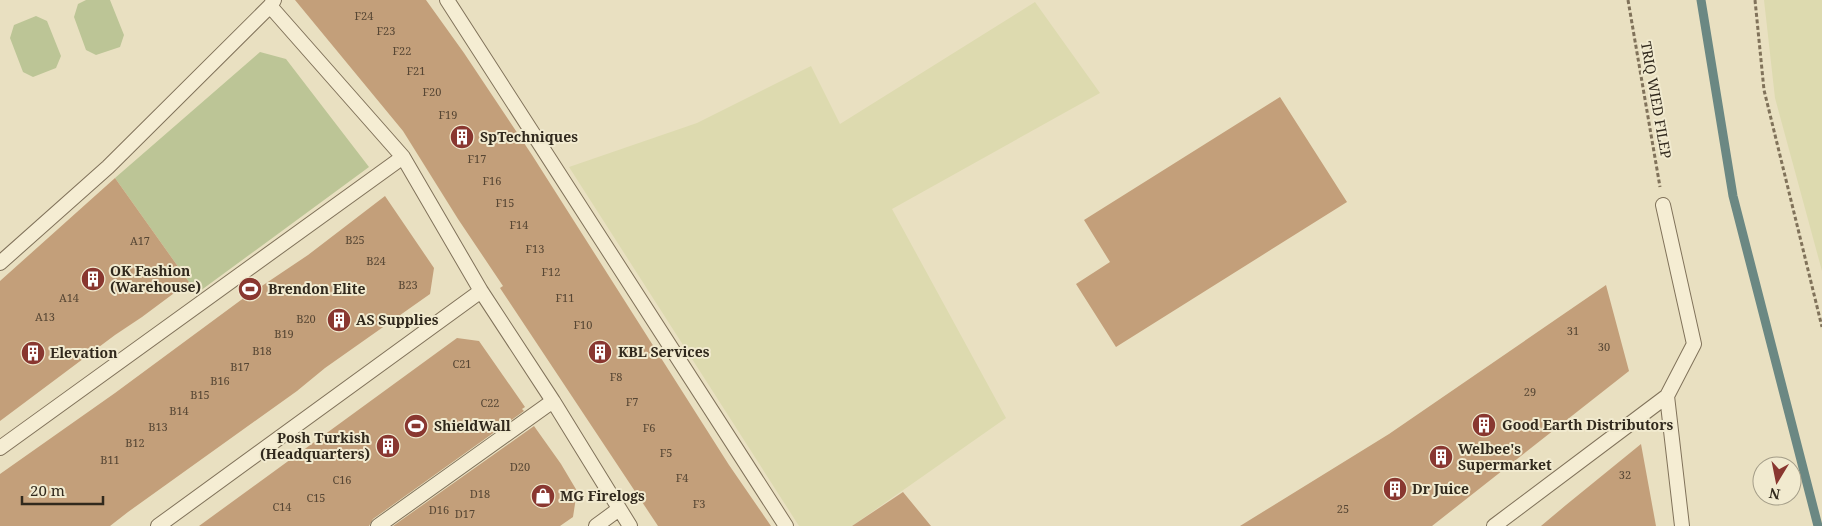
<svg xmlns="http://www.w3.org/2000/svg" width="1822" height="526" font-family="'Noto Serif',serif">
<rect width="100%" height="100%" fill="#e9e0c1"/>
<!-- farmland -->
<path fill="#dddaaf" d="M1764,0h58v271l-47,-173z
M1035,2l65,91 -208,116 114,209 -154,108h-53l-230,-359 128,-44 114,-57 29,58z"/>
<!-- green -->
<path fill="#bcc596" d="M86,0h24l14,35 -4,12 -24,8 -10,-5 -12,-33 4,-13z
M36,16l11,5 14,35 -5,12 -23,9 -10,-5 -13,-34 4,-13z
M260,52l26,7 83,108 -169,124 -11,-9 -74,-104z"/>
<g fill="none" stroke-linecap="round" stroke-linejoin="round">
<!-- stream -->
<path stroke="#6b8883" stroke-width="9" d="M1701,0l32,196 85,330"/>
</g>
<!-- building -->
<path fill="#c39f7a" d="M295,0h131l38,53 68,102 197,310 42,61h-113l-158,-238 3,-2 -45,-67 -55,-88z
M1280,97l67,105 -231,145 -40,-63 34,-22 -26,-42z
M115,178l74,104 -47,35 -27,18 -115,86v-140z
M385,196l49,72 -4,26 -105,74 -28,23 -169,121 -18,14h-110v-52l115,-81 126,-93 67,-45z
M1606,285l23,86 -197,155h-192l149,-92z
M457,338l22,3 46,66 -3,2 2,2 -151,108 -4,7h-170z
M534,426l27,38 16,27 -4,26 -13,9h-167z
M1641,444l15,82h-115l25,-21z
M903,492l28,34h-79z"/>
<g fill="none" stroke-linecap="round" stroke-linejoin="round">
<!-- service casing -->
<g stroke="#80725a" stroke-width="16">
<path id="service" d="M447,0l339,526
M270,6l133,151 78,134 72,110 77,125
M0,263l108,-96 162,-161 4,-6
M1667,396l15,130
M0,448l403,-291
M158,526l323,-235
M378,526l175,-125
M596,526l23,-17
M1494,526l173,-130 27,-52 -31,-139"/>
</g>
<!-- path -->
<path stroke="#80725a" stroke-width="3" stroke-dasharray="4 2.5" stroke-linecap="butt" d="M1628,0l32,187
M1755,0l9,90 58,237"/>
<!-- service -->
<use href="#service" stroke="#f5edd3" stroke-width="14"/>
</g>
<!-- icons -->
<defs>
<g id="building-disc" transform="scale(1.25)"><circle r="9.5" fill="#893730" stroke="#f1eacf"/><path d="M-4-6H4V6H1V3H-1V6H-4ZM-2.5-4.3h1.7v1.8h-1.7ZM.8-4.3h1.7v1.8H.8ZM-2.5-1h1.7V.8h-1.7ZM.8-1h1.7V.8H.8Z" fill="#fff"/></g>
<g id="stadium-disc" transform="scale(1.25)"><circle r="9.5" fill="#893730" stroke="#f1eacf"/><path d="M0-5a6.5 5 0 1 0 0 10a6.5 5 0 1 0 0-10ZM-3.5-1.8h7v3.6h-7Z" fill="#fff"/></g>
<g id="shop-disc" transform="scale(1.25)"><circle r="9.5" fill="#893730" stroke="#f1eacf"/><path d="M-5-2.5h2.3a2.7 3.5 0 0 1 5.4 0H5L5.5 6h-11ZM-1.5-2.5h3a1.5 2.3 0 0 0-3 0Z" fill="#fff"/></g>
</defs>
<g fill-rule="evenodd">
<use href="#building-disc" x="462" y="137"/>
<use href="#building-disc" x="93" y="279"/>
<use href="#stadium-disc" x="250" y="289"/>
<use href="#building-disc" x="339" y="320"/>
<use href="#building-disc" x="600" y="352"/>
<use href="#building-disc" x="33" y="353"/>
<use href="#building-disc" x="1484" y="425"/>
<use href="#stadium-disc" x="416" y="426"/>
<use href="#building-disc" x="388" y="446"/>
<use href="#building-disc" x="1441" y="457"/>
<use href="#building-disc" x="1395" y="489"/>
<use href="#shop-disc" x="543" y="496"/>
</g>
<g text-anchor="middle" stroke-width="4" stroke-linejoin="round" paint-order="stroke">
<!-- number labels -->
<g font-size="11" fill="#564634">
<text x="364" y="20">F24</text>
<text x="386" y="35">F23</text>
<text x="402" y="55">F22</text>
<text x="416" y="75">F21</text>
<text x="432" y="96">F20</text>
<text x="448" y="119">F19</text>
<text x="477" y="163">F17</text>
<text x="492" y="185">F16</text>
<text x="505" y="207">F15</text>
<text x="519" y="229">F14</text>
<text x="355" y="244">B25</text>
<text x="140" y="245">A17</text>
<text x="535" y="253">F13</text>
<text x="376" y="265">B24</text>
<text x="551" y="276">F12</text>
<text x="408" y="289">B23</text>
<text x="69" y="302">A14</text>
<text x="565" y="302">F11</text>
<text x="45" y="321">A13</text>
<text x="306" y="323">B20</text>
<text x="583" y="329">F10</text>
<text x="1573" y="335">31</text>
<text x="284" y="338">B19</text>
<text x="1604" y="351">30</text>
<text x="262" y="355">B18</text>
<text x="462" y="368">C21</text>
<text x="240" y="371">B17</text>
<text x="616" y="381">F8</text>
<text x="220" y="385">B16</text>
<text x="1530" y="396">29</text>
<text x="200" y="399">B15</text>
<text x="632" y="406">F7</text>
<text x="490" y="407">C22</text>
<text x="179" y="415">B14</text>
<text x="158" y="431">B13</text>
<text x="649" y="432">F6</text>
<text x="135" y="447">B12</text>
<text x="666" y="457">F5</text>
<text x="110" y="464">B11</text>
<text x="520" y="471">D20</text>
<text x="1625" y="479">32</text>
<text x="682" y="482">F4</text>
<text x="342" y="484">C16</text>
<text x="480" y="498">D18</text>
<text x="316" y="502">C15</text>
<text x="699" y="508">F3</text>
<text x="282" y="511">C14</text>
<text x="1343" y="513">25</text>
<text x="439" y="514">D16</text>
<text x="465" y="518">D17</text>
</g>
<!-- street labels -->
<g font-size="14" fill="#31291d" stroke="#f1eacf">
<text transform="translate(1656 100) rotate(80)" y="5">TRIQ WIED FILEP</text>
</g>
<!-- poi labels -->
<g font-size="14" font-weight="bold" fill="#31291d" stroke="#f1eacf" text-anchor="start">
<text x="480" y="142">SpTechniques</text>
<text x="110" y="276">OK Fashion<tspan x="110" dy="16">(Warehouse)</tspan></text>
<text x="268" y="294">Brendon Elite</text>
<text x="356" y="325">AS Supplies</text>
<text x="618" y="357">KBL Services</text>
<text x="50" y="358">Elevation</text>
<text x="1502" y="430">Good Earth Distributors</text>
<text x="434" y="431">ShieldWall</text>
<text x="370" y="443" text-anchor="end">Posh Turkish<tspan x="370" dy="16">(Headquarters)</tspan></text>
<text x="1458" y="454">Welbee's<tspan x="1458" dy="16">Supermarket</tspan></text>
<text x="1412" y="494">Dr Juice</text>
<text x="560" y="501">MG Firelogs</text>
</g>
</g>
<!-- north arrow -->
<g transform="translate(1777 481) rotate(190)"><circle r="24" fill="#f1eacf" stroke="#a49d88"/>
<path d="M0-4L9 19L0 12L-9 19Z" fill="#893730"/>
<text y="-8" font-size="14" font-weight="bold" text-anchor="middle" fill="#31291d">N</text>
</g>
<!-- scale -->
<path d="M22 496v8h81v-8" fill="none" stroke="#31291d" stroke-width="2.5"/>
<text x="30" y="496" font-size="15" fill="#31291d" stroke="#f1eacf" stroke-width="4" paint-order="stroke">20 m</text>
</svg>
